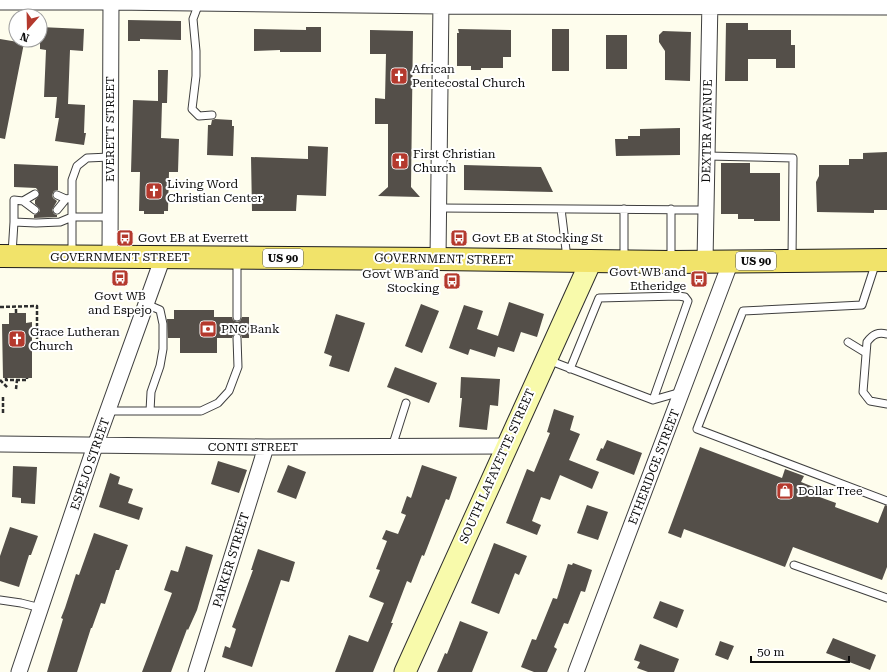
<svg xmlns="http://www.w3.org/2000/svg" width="887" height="672" font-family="'Roboto Serif',serif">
<rect width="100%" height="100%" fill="#fefded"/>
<!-- building -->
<path fill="#544f49" d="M128,20l53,1v19l-41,-1v2h-12z
M726,23h22v7h43v15h4v23h-19v-9h-28v22h-23z
M40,27l44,2 -1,22 -13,-1 -2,54 17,1 -1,28h2l-2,12 -29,-4 4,-23h-4l2,-21h-13l2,-47 -6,-1z
M306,27h15v25h-41v-2l-26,1v-22l52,1z
M458,29l53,1v27h-8v11h-22v2h-10v-4h-14v-33h2z
M552,29h17v42h-17z
M370,30l43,1 -2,156 9,10 -42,-1 10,-9v-63h-13v-26l10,1 1,-45h-16z
M663,31l28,1 -1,49 -25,-1v-29l-6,-9v-7z
M606,35h21v34h-21z
M0,39l24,4 -19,96 -5,-1z
M158,70h10l-1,33h-5l-1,35 18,1 -1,33h-9l-1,39h-4v3h-20v-3h-5l1,-39h-9l2,-72 25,1z
M215,119l17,1v6h2l-1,30 -26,-1 1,-30h3l1,-5z
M680,128v27l-64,1 -1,-17h13v-3h12v-7z
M308,146l20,1 -2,49 -29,-1 -1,16h-44l-1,-54 57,2z
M887,152v58h-13v3l-57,-1 -1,-30 3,-6v-11h30v-6h14v-6z
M721,163h29v10h30v48h-26v-2h-16v-5h-17z
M14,164l44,2v24l-4,1 -2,4 1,3 4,3 -5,9 2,4 3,1v2l-23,1v-3l3,-1 3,-3 -1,-3 -4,-4v-4l4,-4v-4l-3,-4 -22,-1z
M464,165l77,2 12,25 -89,-2z
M509,302l35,12 -7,23 -16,-5 -7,20 -16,-5 -3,10 -25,-8 -2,6 -19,-7 15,-43 19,6 -6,18 21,7z
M421,304l18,7 -17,42 -17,-7z
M174,310h40v7h18l1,3 4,2 3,-1 2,-4h7v21h-7l-1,-3 -4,-2 -3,1 -2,4h-15v15h-37v-15h-12l-1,-19h7z
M9,313h17v10l6,-1v56h-29l-1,-54h7z
M336,314l29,9 -16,49 -20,-6 3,-10 -8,-3z
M395,367l42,16 -8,20 -42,-16z
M461,377l39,2 -2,27 -8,-1 -3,25 -28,-3 3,-29h-2z
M554,409l20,7 -4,14 10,4 -11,26 30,12 -7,17 -32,-14 -10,25 -9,-3 -9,24 9,4 -4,10 -31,-12 21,-54 7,3 16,-39 -3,-1z
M607,440l35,13 -8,22 -38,-15 5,-12 2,1z
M700,447l82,31 3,-9 19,7 -3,6 15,6 -2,7 22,8 -1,4 43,16 7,-18 2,1v61l-5,13 -89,-33 -8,20 -101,-38 -3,9 -13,-5z
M218,461l29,9 -8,23 -28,-9z
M288,465l18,7 -10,27 -19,-7z
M422,465l35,12 -8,23 -3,-1 -22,57 -2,-1 -11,28 -4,-2 -16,42h2l-20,49h-38l14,-37 19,7 16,-39 -15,-6 11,-27 -4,-1 11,-28 -5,-2 4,-9 12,4 8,-19 -5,-2 6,-17 4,2z
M13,466l24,1 -2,37 -14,-1v-5l-9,-1z
M110,473l10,4 -2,7 15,5 -5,14 15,5 -4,12 -40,-13z
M587,505l21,7 -10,28 -21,-7z
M10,527l28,9 -7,19h-2l-10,32 -19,-6v-25z
M94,533l34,12 -9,25h-3l-11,34 -4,-1 -9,25h-1l-14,44h-30l16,-53 -2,-1 4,-10 11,-34 3,1z
M494,543l33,13 -8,19 -4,-2 -16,41 -28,-11z
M186,546l27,9 -16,55 -9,20 -1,-1 -16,43h-29l30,-79 -8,-3 7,-20 7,2z
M258,549l37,13 -6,20 -8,-2 -29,87 -30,-10 3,-11 5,2 6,-19 -4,-2 21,-57h-2z
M573,563l19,7 -7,22 -4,-1 -13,33 -4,-1 -10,24 3,2 -10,23h-13l-13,-5 11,-28 4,1 17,-42 4,1 11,-35 4,1z
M660,601l24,9 -7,18 -24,-10z
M460,621l28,11 -16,40h-35l8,-19 2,1z
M833,638l43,17 -6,15 -44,-17z
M720,641l14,5 -6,14 -13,-5z
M640,644l39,15 -5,13h-26l-11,-4 3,-6 -6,-2z"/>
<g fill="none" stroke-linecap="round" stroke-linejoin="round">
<!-- lane casing -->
<g stroke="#3f3f3f" stroke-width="9">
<path id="lane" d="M199,3l-6,16 3,32v25l-4,33 7,7 13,-1
M707,156l86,2 -1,101
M57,195l9,4
M23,201l12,-7
M439,208l267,2
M561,209l6,49
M671,209v50
M35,210l-12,-9 -9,-1v22l22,1 24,-1 12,-5h38
M57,210l9,-11 6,-1
M72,253v-73l5,-14 10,-8 23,-1
M12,254l2,-32
M237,259v58
M624,259v-50
M876,262l-14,43 -119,6 -46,118 190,72
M146,304l14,6 3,14v25l-3,17 -9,26 -1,19
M887,334c-9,-2 -14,0 -20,8l-4,50 7,9 17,3
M848,342l18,11
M548,360l105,40 28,-8
M570,369l29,-71 79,-2 7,1 3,4 -35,99
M108,411h93l17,-8 11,-12 9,-24 -1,-29
M392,447l14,-44
M794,565l93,33
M0,600l21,3 20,5"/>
</g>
<!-- street casing -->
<g stroke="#3f3f3f" stroke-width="17">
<path id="street" d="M0,2h111l330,4 446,1
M110,257l1,-257
M438,259l3,-259
M705,261l5,-261
M0,444l266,3 240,-1
M19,672l76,-226 68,-189
M196,672l70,-225
M576,672l155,-411"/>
</g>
<!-- secondary casing -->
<g stroke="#2e2e2e" stroke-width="23">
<path id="secondary" d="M405,672l186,-411"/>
</g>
<!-- primary casing -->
<g stroke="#1d1d1d" stroke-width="24">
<path id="primary" d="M0,256l438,3 233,3 216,-2"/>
</g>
<!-- path -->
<path stroke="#2e2e2e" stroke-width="2.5" stroke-dasharray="4 2" stroke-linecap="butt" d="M0,307l37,-1v47
M16,313v-6
M6,378v2h21v-2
M0,380l8,8
M16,389l1,-9
M3,397v16h1"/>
<!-- lane -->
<use href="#lane" stroke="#fff" stroke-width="7"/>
<!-- street -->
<use href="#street" stroke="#fff" stroke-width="15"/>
<!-- secondary -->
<use href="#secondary" stroke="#f8faab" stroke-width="21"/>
<!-- primary -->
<use href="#primary" stroke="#f1e36a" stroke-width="22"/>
</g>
<!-- icons -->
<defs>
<g id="church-square" transform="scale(0.9)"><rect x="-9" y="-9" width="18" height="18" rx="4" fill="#b4392d" stroke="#fff"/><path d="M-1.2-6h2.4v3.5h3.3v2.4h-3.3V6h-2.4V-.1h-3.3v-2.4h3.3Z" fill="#fff"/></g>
<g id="bus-square" transform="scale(0.9)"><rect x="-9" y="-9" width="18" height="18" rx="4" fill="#b4392d" stroke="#fff"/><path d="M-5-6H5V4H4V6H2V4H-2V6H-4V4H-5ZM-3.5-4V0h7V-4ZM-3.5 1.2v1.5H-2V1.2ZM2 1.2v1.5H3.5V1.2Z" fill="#fff"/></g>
<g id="bank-square" transform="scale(0.9)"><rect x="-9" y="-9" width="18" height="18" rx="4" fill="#b4392d" stroke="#fff"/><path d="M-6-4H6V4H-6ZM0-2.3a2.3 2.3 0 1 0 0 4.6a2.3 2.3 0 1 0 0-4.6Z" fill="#fff"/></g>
<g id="shop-square" transform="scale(0.9)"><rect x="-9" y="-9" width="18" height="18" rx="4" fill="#b4392d" stroke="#fff"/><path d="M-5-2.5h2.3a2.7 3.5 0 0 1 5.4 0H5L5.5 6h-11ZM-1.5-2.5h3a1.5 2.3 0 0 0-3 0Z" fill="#fff"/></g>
</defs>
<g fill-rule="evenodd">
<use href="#church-square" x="399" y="76"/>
<use href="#church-square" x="400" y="161"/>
<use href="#church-square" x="154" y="191"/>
<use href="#bus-square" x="125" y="238"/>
<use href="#bus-square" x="459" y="238"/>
<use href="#bus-square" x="120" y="278"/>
<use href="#bus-square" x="699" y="279"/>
<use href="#bus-square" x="452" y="281"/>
<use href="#bank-square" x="208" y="329"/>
<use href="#church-square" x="17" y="339"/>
<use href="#shop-square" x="785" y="491"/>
</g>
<g text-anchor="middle" stroke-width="4" stroke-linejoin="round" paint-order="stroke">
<!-- shield labels -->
<g fill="#fff" stroke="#555" stroke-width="1">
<rect x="263" y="249" width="40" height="18" rx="3"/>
<rect x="736" y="252" width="40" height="18" rx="3"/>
</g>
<g font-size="11" font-weight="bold" fill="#0c0c0c">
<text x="283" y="262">US 90</text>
<text x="756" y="265">US 90</text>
</g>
<!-- poi labels -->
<g font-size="12" fill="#0c0c0c" stroke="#fff" text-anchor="start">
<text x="412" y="73">African<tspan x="412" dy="14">Pentecostal Church</tspan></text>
<text x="413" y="158">First Christian<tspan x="413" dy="14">Church</tspan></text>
<text x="167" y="188">Living Word<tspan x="167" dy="14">Christian Center</tspan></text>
<text x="138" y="242">Govt EB at Everrett</text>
<text x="472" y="242">Govt EB at Stocking St</text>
<text x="686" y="276" text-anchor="end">Govt WB and<tspan x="686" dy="14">Etheridge</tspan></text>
<text x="439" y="278" text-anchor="end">Govt WB and<tspan x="439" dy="14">Stocking</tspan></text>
<text x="120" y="300" text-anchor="middle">Govt WB<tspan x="120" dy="14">and Espejo</tspan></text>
<text x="221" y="333">PNC Bank</text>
<text x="30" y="336">Grace Lutheran<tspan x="30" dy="14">Church</tspan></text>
<text x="798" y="495">Dollar Tree</text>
</g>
<!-- street labels -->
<g font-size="12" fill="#0c0c0c" stroke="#fff">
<text transform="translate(110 129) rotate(-90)" y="4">EVERETT STREET</text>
<text transform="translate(707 131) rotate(-89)" y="4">DEXTER AVENUE</text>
<text x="120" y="261">GOVERNMENT STREET</text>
<text transform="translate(444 259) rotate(1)" y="4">GOVERNMENT STREET</text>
<text x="253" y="451">CONTI STREET</text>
<text transform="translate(90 464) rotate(-71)" y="4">ESPEJO STREET</text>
<text transform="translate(497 466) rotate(-66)" y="4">SOUTH LAFAYETTE STREET</text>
<text transform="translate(654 467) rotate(-69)" y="4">ETHERIDGE STREET</text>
<text transform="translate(231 560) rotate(-73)" y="4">PARKER STREET</text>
</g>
</g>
<!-- north arrow -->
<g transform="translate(28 28) rotate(200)"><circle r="19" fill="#ffffff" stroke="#9e9e9e"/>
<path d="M0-3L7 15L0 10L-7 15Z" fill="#b4392d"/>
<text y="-6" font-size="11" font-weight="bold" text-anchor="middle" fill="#0c0c0c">N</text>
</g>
<!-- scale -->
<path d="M751 656v6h98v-6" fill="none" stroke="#0c0c0c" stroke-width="2"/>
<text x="757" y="656" font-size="12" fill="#0c0c0c" stroke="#ffffff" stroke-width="3" paint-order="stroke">50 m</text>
</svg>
